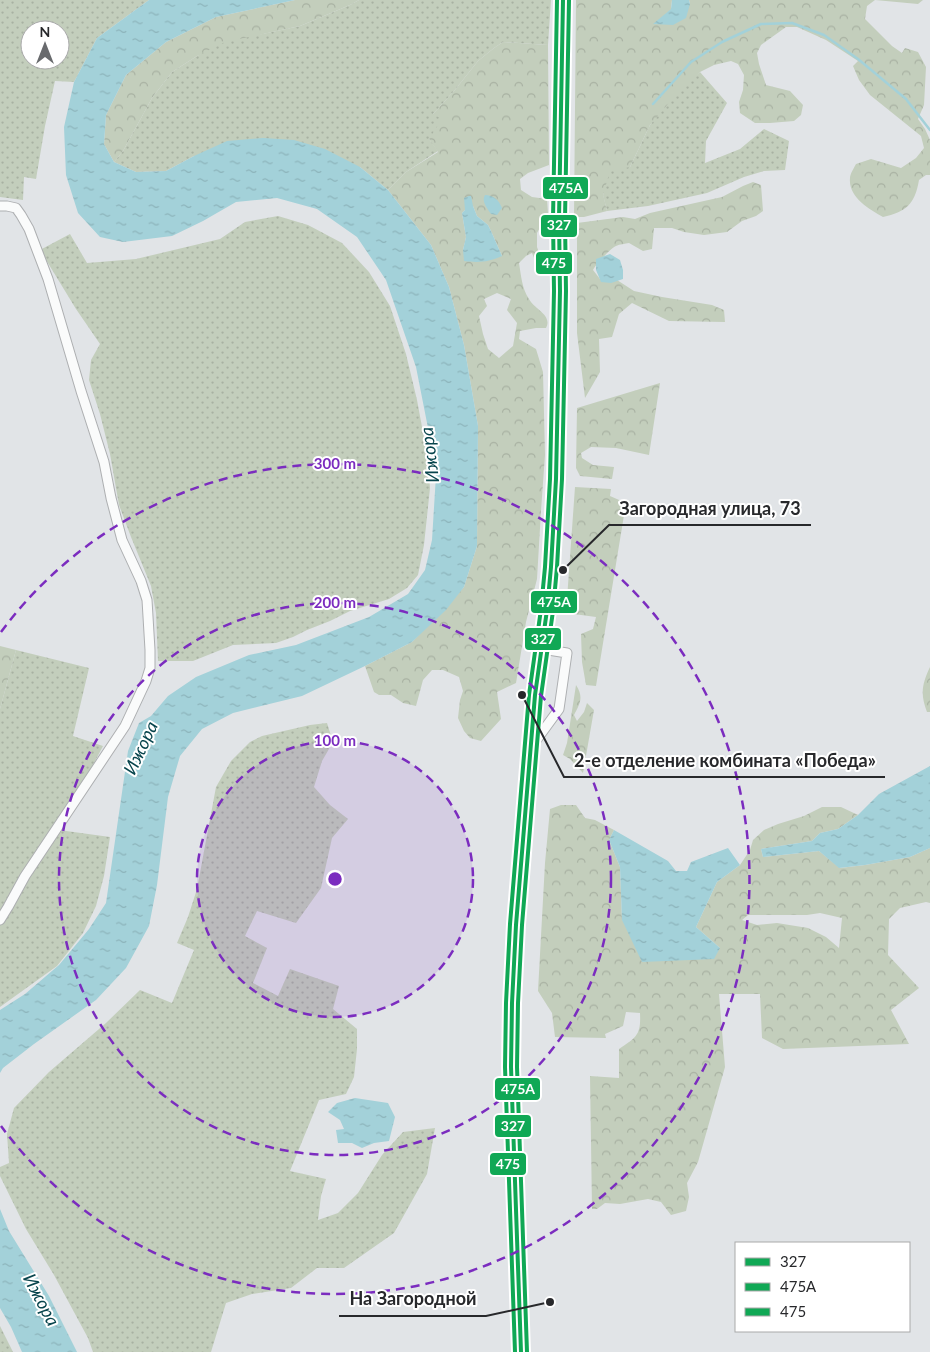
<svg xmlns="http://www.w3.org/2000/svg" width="930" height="1352" font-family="Lato,sans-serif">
<defs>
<pattern id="forest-crowns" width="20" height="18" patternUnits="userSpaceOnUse" patternTransform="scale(1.25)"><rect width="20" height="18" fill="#c3cebc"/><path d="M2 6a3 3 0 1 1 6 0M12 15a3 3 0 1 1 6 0" fill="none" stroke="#a8b1a2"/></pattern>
<pattern id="garden-dots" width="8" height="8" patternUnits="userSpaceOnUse" patternTransform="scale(1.25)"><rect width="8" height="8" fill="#c3cebc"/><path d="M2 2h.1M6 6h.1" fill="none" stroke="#a8b1a2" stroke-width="1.8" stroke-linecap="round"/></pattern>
<pattern id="water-ripples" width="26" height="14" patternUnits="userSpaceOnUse" patternTransform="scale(1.25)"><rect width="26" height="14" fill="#a3d1d9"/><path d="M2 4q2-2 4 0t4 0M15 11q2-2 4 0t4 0" fill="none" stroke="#8cb3ba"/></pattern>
</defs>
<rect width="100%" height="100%" fill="#e1e4e7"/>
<!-- forest -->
<path fill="url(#forest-crowns)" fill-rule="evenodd" d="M295,0h64l-9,5 -50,21 -37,8 -66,22 -25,16 -20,26 -29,53 -9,11 -10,-18 2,-29 20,-40 40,-33 50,-25z
M576,0h96l-1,8 19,-4 -1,-4h234l-5,4 -43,-4 -8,6 -2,13 27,27 10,7 3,-5 13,4 8,15 -2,38 -6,14 7,10 5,11v35h-4l-7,5c-4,24 -13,32 -36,37 -14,-8 -35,-20 -33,-39 0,-4 4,-10 6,-14l15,-5 30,9 15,-10 8,-10 -3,-12 -51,-41 -11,-15 -6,-14 5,-5 -32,-21 -29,-13h-11l-25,18 -4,8 2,11 7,21 24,6 13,14 -2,10 -7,6 -24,2h-15l-15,-10 -1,-11 4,-12 1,-15 -6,-11 -7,-3 -17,4 -14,7 -50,53 -20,42 -27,27 4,17 -23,6h-10z
M503,42l45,3 1,120 -21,8 -8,6 1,11 11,7 15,2 1,14 -11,20v14l8,22 -6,1 -7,-17 -6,3 -7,7c2,12 3,26 10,36 5,10 24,16 17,29h-10l-16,3 -1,8 17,10 7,23 2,83 -4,56 -4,68 -11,43 -10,61 -19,9 4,27 -20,22 -11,-3 -6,-7 -6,-13 2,-18 3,-9 -4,-14 -16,-7h-11l-9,10 -7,26 -13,-3 -12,-8h-12l-5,-3 -9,-26 47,-24 52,-55 13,-41 1,-120 -14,-81 -15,-58 -18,-42 -43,-55 18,-18 32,-20 -9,-13 4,-25 21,-23 24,-30 16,-13zM473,206l4,10 11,9 3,6 11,25 -39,-6 3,-13 -4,-24 3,-3 1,-3zM497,293l14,6 -4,11 10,13 -4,23 -14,12 -11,-9 -5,-15 -4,-18 8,-10 -3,-7z
M753,182l8,3 2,26 -7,5 -14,5 -15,11 -23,3 -20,-3 -12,-4h-18l-2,21 -9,2 -14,-8c-4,1 -9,1 -13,3 -5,2 -20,18 -23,24l7,9 17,1 17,11 28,6 50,8 12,5 1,12 -56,-1 -37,-18 -13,11 -7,23 -13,2 1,33 -15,26 -8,-65v-110l46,-6 12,2 15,-6 72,-16 21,-11z
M660,383l-11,72 -33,-7 -25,-1 -10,6 1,5 11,7 21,2 -2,12 -32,-3 -4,-8 1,-60z
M575,487l36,2 -1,7 16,7 -30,183 -10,-1 -4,-23 -1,-28 12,-5 3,-12 -30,-4z
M0,646l16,4 -16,59z
M930,667v45h-3c-7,-18 -5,-28 3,-45z
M576,685c8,12 4,19 -2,30l3,6 7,-9 3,-9 7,7 -11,63 -13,-14 -7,-4 4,-12z
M561,805h15l9,13 10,2 19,10 -5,10 11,27 2,53 98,28 -24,-21 21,-45 23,-17 10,-15 3,-10 11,-10 14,-6 26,-8 18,-9h19l17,8 -20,14 -18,4 -8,8 -51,8 2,8 56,-6 21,17 25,-3 45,-8 20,-9v55l-4,-1 -26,6 -11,11 -1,36 31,33 -28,22 18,34 -126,5 -21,-11 -2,-44h-41l6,73 -27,95 -11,21 2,14 -3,14 -15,4 -10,-13 -13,-3 -28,5 -15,-1 -8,6h-5l-2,-133 29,2v-29c18,-12 22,-14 21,-36l-14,-1 -3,14 -18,8 1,4 -51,-1 -3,-24 -14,-22 7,-128 5,-54zM820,913l22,5 -3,30 -13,-11 -18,-9 -31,-5 -20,2 -15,-5 6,-5h59z"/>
<!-- garden -->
<path fill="url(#garden-dots)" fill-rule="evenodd" d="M0,0h149l-52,38 -23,44 -19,-1 -10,45 -9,53 -12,-2 -1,23 -23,-3zM30,30h30v30h-30z
M359,0h192l-3,45 -45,-3 -9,6 -16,13 -24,30 -21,23 9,5 -13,20 9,12 -32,21 -18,18 -28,-23 -166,-11 -28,15 -30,1 -22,-10 9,-11 29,-53 20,-26 25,-16 28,-14 75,-16 50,-21z
M700,72l27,31 -21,38 -1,22 35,-14 24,-20 25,12 -4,29 -21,1 -20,6 -37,16 -59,13 -41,5 -4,-16 7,-24 20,-4 20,-42 35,-41z
M278,216l30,9 34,18 27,29 21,34 16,48 11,46 10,54 3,34 -6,57 -6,30 -11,13 -18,11 -39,12 -20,10 -23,9 -14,7 -17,6 -43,2 -40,16h-35l-2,-48 -5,-27 -20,-49 -12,-32 -9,-51 -10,-40 -11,-34 2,-20 9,-16 -24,-35 -36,-59 30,-16 17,29 49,-4 84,-20 25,-17z
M16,650l73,18 -16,68 30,10 -44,84 51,7 -6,39 -8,30 -13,27 -26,33 -57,41v-298z
M327,723l6,19 -11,19 -8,26 16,18 18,14 -16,19 -11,50 -25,35 -39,-12 -12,25 22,12 -14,35 25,13 12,-27 49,17 -6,23 24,20v20l-3,28 -8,17 -27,6 -29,71 36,8 -5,17 -3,24 20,-7 20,-20 24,-38 21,-23 32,-4 -8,46 -33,59 -50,35h-27l-26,20 -39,6 -26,9 -15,49h-118l-5,-14 -34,-63 -28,-46 -26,-53v-9l9,-4 -2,-29 7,-26 35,-36 57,-49 34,-33 32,13 22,-53 -17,-7 11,-26 9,-28 19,-102 15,-26 19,-19 12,-6 48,-11z
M0,1326l13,26h-13z"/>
<!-- water -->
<path fill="url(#water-ripples)" d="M149,0h146l-79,17 -50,25 -40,33 -20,40 -2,29 10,18 22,10 30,-1 28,-15 33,-15 36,-3 31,2 31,9 35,18 28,23 43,55 18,42 15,58 14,81 -1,120 -13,41 -18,23 -34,32 -47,24 -63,30 -69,17 -31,16 -22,27 -12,41 -11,88 -8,41 -23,42 -30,32 -62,44 -31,24 -3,5v-63l25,-16 34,-29 30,-36 17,-26 22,-152 11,-28 12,-7 17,-20 28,-19 53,-22 47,-10 73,-28 39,-23 17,-24 7,-30 4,-65 -8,-47 -12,-61 -30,-87 -29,-43 -40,-28 -40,-11 -41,4 -33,19 -31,15 -49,6 -23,-5 -22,-24 -12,-38 -2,-48 10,-45 23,-44z
M672,0h17l1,4 -4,14 -13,7 -20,-1 18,-15z
M485,195c8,0 14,5 17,13l-5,7 -6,-1c-4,-6 -10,-13 -6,-19z
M469,196h2l2,10 4,10 11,9 3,6 11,25c-14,6 -22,7 -38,5l-1,-11 3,-13 -4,-24 3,-3 -1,-12z
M610,254l10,6 3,10v9l-12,4 -10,-1 -5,-12v-11z
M930,766v82l-20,9 -45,8 -26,3 -20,-17 -56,6 -2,-8 51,-8 8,-8 18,-4 20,-14 21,-21z
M614,830l54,31 8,10h11l4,-9 37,-14 12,17 -23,17 -21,45 24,21 -6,11 -72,3 -20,-42 -2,-53 -11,-27z
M355,1098l33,5 7,14 -6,24 -15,2 -12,5 -10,-5h-14l-2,-13 8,-1 -4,-9 -12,-8 9,-9z
M0,1209l9,22 40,65 28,56h-55l-11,-25 -11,-19z"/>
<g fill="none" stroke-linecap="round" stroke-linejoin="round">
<!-- stream -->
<path stroke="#a3d1d9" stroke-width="2.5" d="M653,104l38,-42 31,-20 39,-18 31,-1 32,12 34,24 48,40 24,31"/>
<!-- minor casing -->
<g stroke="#adafb1" stroke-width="11">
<path id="minor" d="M0,206h7l9,2 5,7 8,14 19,50 33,112 23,71 7,36 11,42 19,41 6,19 3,50v18l-4,13 -21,45 -100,150 -17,31 -8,13
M532,746l27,-37 8,-56 -25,-4"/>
</g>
<!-- major casing -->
<g stroke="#adafb1" stroke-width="14">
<path id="major" d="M521,1352l-3,-76 -7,-209 1,-64 4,-78 13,-147 6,-83 12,-85 4,-43 5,-88 4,-188 -1,-72 4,-219"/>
</g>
<!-- minor -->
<use href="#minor" stroke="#fafbfb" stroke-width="9"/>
<!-- major -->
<use href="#major" stroke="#fafbfb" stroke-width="11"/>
<!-- bus-1 casing -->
<g stroke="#fff" stroke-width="8">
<path id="bus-1" d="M521,1352l-10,-285 1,-64 4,-78 19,-230 12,-85 4,-43 5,-88 4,-188 -1,-72 4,-219"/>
</g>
<!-- bus-2 casing -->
<g stroke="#fff" stroke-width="8">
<path id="bus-2" d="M527,1352l-10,-285 1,-64 4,-78 19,-229 12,-85 4,-44 5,-88 4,-188 -1,-72 4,-219"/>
</g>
<!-- bus-3 casing -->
<g stroke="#fff" stroke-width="8">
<path id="bus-3" d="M515,1352l-10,-285 1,-64 4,-79 19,-229 12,-86 4,-42 5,-88 4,-188 -1,-72 4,-219"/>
</g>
<!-- bus-1 -->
<use href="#bus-1" stroke="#10a855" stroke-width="4"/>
<!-- bus-2 -->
<use href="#bus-2" stroke="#10a855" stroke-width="4"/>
<!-- bus-3 -->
<use href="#bus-3" stroke="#10a855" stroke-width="4"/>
</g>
<!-- distance rings -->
<circle cx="335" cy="879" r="138" fill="#7b2cbf" fill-opacity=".12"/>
<g fill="none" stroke="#7b2cbf" stroke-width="2.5" stroke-dasharray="9 6">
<circle cx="335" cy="879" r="138"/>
<circle cx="335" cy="879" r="276"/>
<path d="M1 632A415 415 0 1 1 1 1126"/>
</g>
<g text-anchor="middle" stroke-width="4" stroke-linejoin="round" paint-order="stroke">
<!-- water labels -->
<g font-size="18" font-style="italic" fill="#08454d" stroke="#fff">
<text transform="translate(430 455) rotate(-97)" y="6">Ижора</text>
<text transform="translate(141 748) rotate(-65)" y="6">Ижора</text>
<text transform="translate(41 1300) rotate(62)" y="6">Ижора</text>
</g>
</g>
<circle cx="335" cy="879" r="8" fill="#7b2cbf" stroke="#fff" stroke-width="2.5"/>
<g font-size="15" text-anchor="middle" font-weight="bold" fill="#7b2cbf" stroke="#fff" stroke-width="4" stroke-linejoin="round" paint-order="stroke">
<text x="335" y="469">300 m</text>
<text x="335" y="608">200 m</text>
<text x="335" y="746">100 m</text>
</g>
<!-- callouts -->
<path fill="none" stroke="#27282b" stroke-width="2" d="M563 570L609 525H811M522 695L564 777H885M550 1302L486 1316H339"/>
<g fill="#27282b" stroke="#fff" stroke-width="2">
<circle cx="563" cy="570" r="5"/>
<circle cx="522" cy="695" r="5"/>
<circle cx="550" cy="1302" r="5"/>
</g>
<g font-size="18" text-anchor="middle" font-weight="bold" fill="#27282b" stroke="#fff" stroke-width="4" stroke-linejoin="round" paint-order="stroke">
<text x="710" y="515">Загородная улица, 73</text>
<text x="725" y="767">2-е отделение комбината «Победа»</text>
<text x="413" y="1305">На Загородной</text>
</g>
<g stroke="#fff" stroke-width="2">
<rect x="542" y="176" width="47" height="24" rx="5" fill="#10a855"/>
<rect x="540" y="214" width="38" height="24" rx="5" fill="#10a855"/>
<rect x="535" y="251" width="38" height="24" rx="5" fill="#10a855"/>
<rect x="530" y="590" width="48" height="24" rx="5" fill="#10a855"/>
<rect x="524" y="627" width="38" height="24" rx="5" fill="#10a855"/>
<rect x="494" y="1077" width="47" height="24" rx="5" fill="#10a855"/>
<rect x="494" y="1114" width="38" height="24" rx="5" fill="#10a855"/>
<rect x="489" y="1152" width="38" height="24" rx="5" fill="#10a855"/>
</g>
<g font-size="14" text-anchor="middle" font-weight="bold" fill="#fff">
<text x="566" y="193">475А</text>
<text x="559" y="230">327</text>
<text x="554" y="268">475</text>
<text x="554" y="607">475А</text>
<text x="543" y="644">327</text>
<text x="518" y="1094">475А</text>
<text x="513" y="1131">327</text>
<text x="508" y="1169">475</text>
</g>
<!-- legend -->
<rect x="735" y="1242" width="175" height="90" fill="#ffffff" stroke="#a9a9aa"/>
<rect x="745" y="1258" width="25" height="8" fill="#10a855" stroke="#a9a9aa"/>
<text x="780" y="1267" font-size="15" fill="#27282b">327</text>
<rect x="745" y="1283" width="25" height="8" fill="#10a855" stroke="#a9a9aa"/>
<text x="780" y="1292" font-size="15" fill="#27282b">475А</text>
<rect x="745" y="1308" width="25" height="8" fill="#10a855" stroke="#a9a9aa"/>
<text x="780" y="1317" font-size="15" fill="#27282b">475</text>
<!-- north arrow -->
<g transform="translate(45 45)"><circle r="24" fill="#ffffff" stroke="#a9a9aa"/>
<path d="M0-4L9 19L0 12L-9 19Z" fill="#686a6d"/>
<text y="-8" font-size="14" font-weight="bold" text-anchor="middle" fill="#27282b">N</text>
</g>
</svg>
